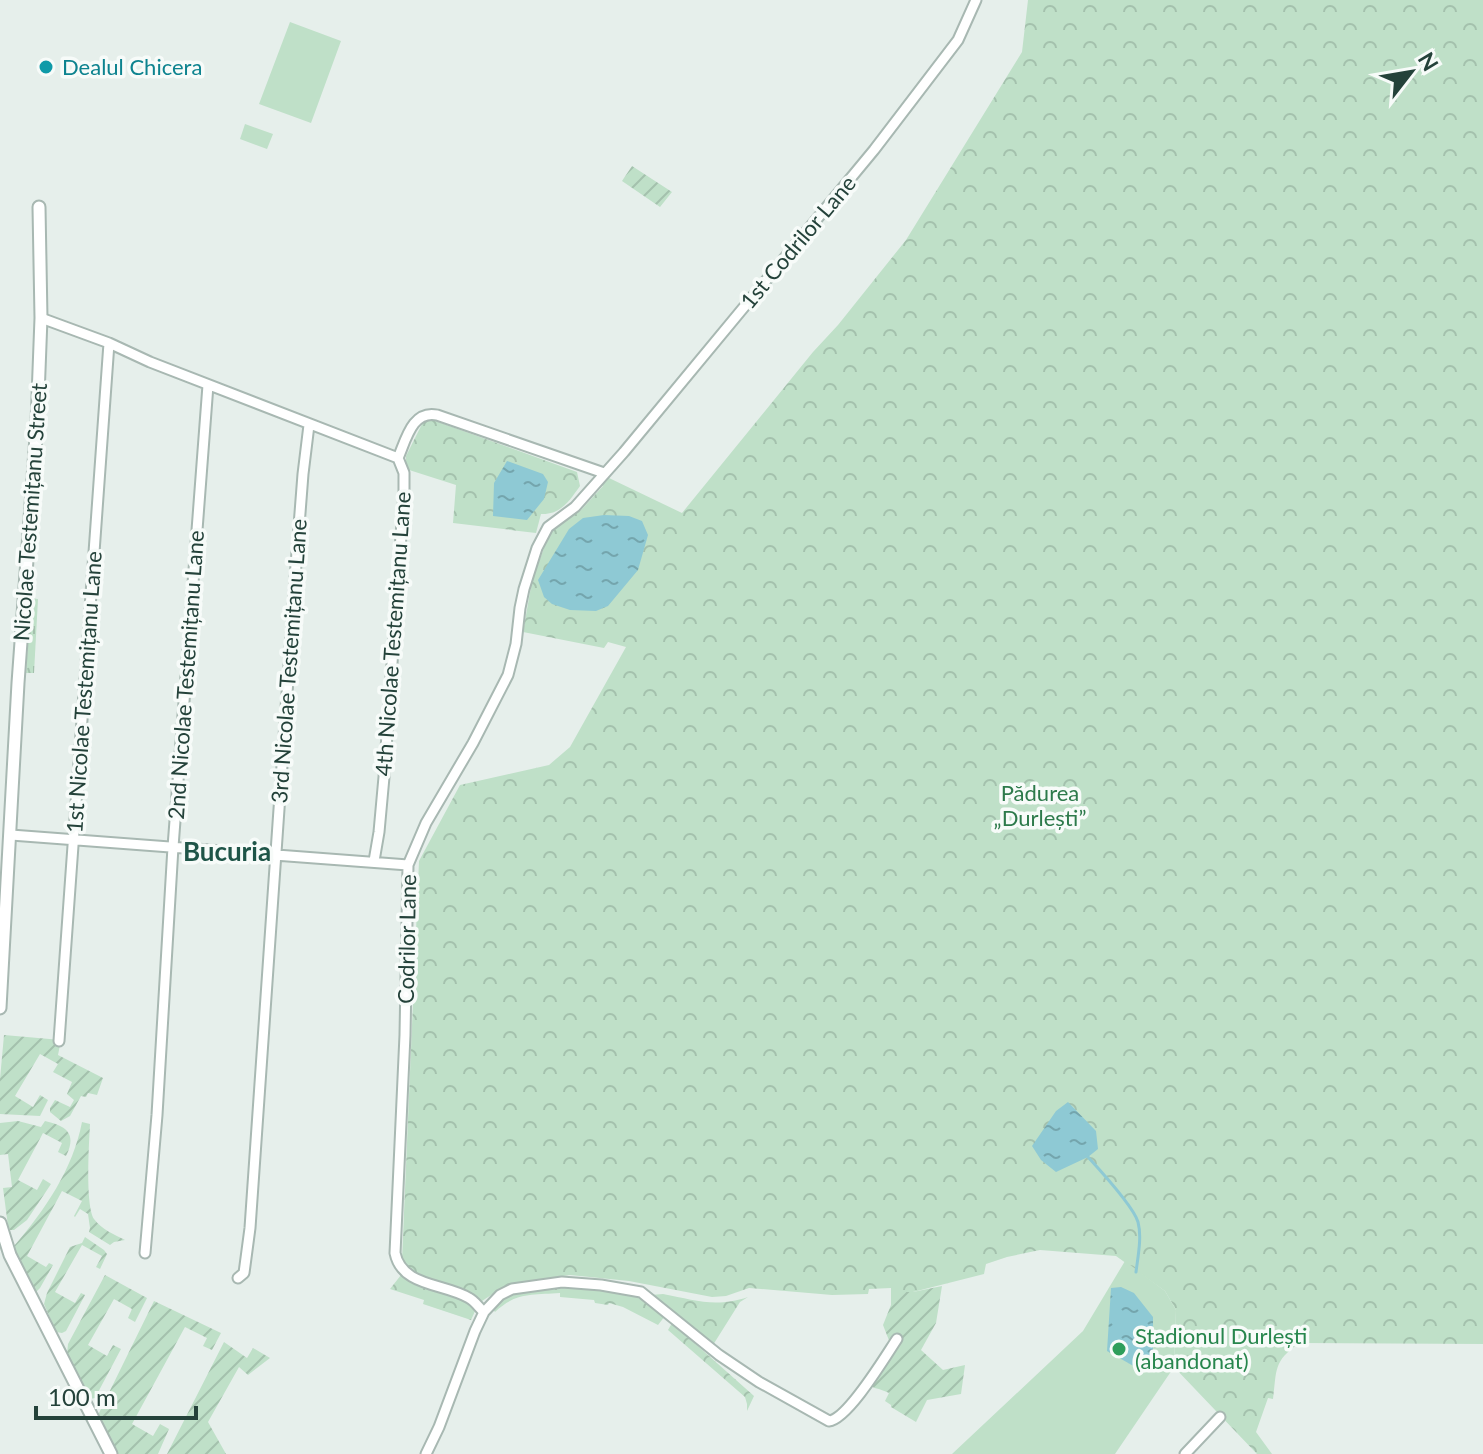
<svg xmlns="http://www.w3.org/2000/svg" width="1483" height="1454" font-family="Lato,sans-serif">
<defs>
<pattern id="grass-tufts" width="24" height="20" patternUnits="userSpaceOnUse" patternTransform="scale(2)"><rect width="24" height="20" fill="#bfe0c8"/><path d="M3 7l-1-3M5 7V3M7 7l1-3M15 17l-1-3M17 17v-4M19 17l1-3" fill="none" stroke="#a4c1ad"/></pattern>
<pattern id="forest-crowns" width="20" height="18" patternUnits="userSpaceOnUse" patternTransform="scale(2)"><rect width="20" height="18" fill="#bfe0c8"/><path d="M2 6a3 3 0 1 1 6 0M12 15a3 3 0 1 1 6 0" fill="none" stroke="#a4c1ad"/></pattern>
<pattern id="garden-furrows" width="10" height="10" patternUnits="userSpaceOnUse" patternTransform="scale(2)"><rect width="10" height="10" fill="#bfe0c8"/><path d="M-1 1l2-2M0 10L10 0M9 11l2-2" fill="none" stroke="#a4c1ad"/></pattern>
<pattern id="water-ripples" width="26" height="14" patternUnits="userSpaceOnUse" patternTransform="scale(2)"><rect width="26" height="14" fill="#8ec9d4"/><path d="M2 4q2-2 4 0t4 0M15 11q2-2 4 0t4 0" fill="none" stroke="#74a5ad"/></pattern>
</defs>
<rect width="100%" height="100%" fill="#e6efeb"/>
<!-- grass -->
<path fill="url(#grass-tufts)" d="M31,598l7,1 -4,74h-8z"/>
<!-- forest -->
<path fill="url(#forest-crowns)" d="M1028,0h455v1344l-184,-1c-26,19 -22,26 -26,56l-5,-1 -12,34 16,22h-15l-83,-87 2,-57 -11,-19 -49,-35 -76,-6 -33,7 -21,7 -2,10 -71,18h-22v-4l-22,1 -1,5 -36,1 -83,-7 -23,8 -14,1 -83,-16 -59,-6 -62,9 -26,17 -72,-31 -8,-10 17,-399 41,-76 89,-20 21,-18 56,-100 -18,-5 -4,6 -81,-16 9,-51 17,-47 8,-9 25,-16 21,-23 -2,-2 8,-6 73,35 131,-161 25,-27 68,-85 116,-188z
M430,419l147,53 3,14c-10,14 -19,29 -39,28l-5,19 -83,-10 3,-38 -50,-16v-13l17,-34z
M401,1275l69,27 6,7 -5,11 -48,-16 1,-4 -34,-11z
M564,1285l60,6 16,7 25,18 -7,9 -35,-18 -14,-4 -1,2 -13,-2 -1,-3 -34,-3v-4c-28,2 -44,-1 -65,19l-3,-4 9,-9 11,-6z
M663,1294c32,6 52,14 85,3l-8,5 -27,43 -62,-50z
M672,1323l82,73 -7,15v-7l-2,-7 -77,-67z"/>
<!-- garden -->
<path fill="url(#garden-furrows)" d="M632,166l40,26 -12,15 -38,-26z
M4,1035l57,5 -3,15 45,23 -6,17 -9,-2 -2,4 -5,-1 -11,20 -9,5 -11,-9v-4l5,-8 15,7 4,-7 -7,-6 5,-12 -19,-10 5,-8 -18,-10 -25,42 18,11 7,-12 8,5 -8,16 -40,-2v-35z
M18,1121l23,6 4,-6c22,5 32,13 21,35l-8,-4 4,-9 -19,-10 -25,47 19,10 6,-11 8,5 -24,36 -13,10h-4l-2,-4 -5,-38 9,-1 -4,-33 -8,1v-32z
M82,1122l8,2c-1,19 -5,81 4,95 7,10 21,16 31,21l-11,2 -4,3 -21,-13 1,-4 -2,-14 -8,-5 -5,8 -1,-1 8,-15 -20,-10 -35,65 19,11 3,-4 4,2 -13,23 -4,4 -22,-42v-4c31,-36 59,-77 68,-124z
M85,1237l19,13 3,4 -7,15 -4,-2 6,-11 -20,-11 -27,47 20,11 6,-10 4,2 -19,36 -4,2 -6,-1 -12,-28 3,-11 23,-46 12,-4z
M105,1275l42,23 -12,24 -7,-4 4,-9 -18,-10 -26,46 19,11 6,-11 8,4 -26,49 -5,1 -23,-45 1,-10z
M942,1286l-6,37 -15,27 22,20 22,-5 -4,29 -34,6 -11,22 -25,-15v-2l-6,-4 4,-8c-9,-5 -18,-4 -26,-12l6,-4 21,-34 -7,-18 8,-20v-13h22z
M154,1301l67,32 -9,17 -9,-4 4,-8 -22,-11 -53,97 21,12 7,-12 9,5 -11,25h-40l-20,-39z
M224,1342l23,16 6,-10 17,10 -22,17 -9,-8 -31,55 18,32h-59z"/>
<!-- pitch -->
<path fill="#bfe0c8" d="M290,22l51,19 -30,82 -52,-19z
M245,124l28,10 -6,15 -27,-10z
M1125,1261l40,30 11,19 -2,57 -59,87h-163l131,-123z"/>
<!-- water -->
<path fill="url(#water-ripples)" d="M507,461l36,13 5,8 -4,17 -17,21 -34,-4 1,-33z
M604,515l25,1 13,5 6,14 -10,35 -30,36 -12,5 -26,-1 -18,-6 -8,-7 -6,-17 31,-51 14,-11z
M1068,1102l28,29 2,18 -10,8 -32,15 -15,-12 -9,-14 24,-35z
M1121,1287l13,6 19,24v37l-4,7 -12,7 -30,-17 4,-63z"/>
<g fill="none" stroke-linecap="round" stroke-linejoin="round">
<!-- stream -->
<path stroke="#8ec9d4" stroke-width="3" d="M1088,1157c11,12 46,51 50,65 4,15 0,34 -2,50"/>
<!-- minor casing -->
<g stroke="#a8b8b2" stroke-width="13">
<path id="minor" d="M41,318l68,25 41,19 248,96
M11,835l397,30
M374,861l5,-29 5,-55 20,-284v-20l-6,-15c8,-18 14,-48 39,-43l167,58
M59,1041l50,-698
M145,1253l12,-138 16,-268 35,-462
M238,1278l6,-5 6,-45 45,-650 8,-104 6,-49
M484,1312c-5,-4 -9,-11 -15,-14 -25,-15 -67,-11 -74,-45l10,-218 3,-170 18,-42 47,-80 35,-68 8,-31 4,-36 4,-19 13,-41 11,-21 27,-20 49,-55 250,-302 84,-110 18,-40
M426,1454l13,-27 36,-96 9,-19 16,-17 12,-6 50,-7 39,3 40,7 78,63 40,27 70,39c19,-2 56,-64 68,-82
M1185,1454l35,-37"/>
</g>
<!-- tertiary casing -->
<g stroke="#a8b8b2" stroke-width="15">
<path id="tertiary" d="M0,1008l18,-325 19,-260 4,-105 -2,-111
M0,1223l10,32 101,199"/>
</g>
<!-- minor -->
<use href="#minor" stroke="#fff" stroke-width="9"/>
<!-- tertiary -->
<use href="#tertiary" stroke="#fff" stroke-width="11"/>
</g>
<!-- markers -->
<circle fill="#0f9aa8" stroke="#f7fbf9" stroke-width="3" cx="46" cy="67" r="8"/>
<circle fill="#2e9e5b" stroke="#f7fbf9" stroke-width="3" cx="1119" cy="1349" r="8"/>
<g text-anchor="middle" stroke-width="7" stroke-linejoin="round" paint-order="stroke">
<!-- culture labels -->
<g font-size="22" fill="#0d838f" stroke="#f7fbf9" text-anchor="start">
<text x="62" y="75">Dealul Chicera</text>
</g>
<!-- street labels -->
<g font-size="22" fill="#24423a" stroke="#f7fbf9">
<text transform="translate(798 242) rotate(-50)" y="8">1st Codrilor Lane</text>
<text transform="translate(30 512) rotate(-86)" y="8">Nicolae Testemițanu Street</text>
<text transform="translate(393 634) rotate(-86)" y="8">4th Nicolae Testemițanu Lane</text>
<text transform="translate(289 661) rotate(-86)" y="8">3rd Nicolae Testemițanu Lane</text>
<text transform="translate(186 675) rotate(-86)" y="8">2nd Nicolae Testemițanu Lane</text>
<text transform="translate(84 692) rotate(-86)" y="8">1st Nicolae Testemițanu Lane</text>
<text transform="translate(407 939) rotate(-89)" y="8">Codrilor Lane</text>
</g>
<!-- park labels -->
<g font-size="22" fill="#2d7a4b" stroke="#f7fbf9">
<text x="1040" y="801">Pădurea<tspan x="1040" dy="25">„Durlești”</tspan></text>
</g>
<!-- leisure labels -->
<g font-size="22" fill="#27864d" stroke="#f7fbf9" text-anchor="start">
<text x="1135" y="1344">Stadionul Durlești<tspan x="1135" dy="25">(abandonat)</tspan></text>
</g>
<!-- quarter labels -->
<g font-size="26" font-weight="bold" fill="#1f5548" stroke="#f7fbf9">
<text x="227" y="861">Bucuria</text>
</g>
</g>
<!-- north arrow -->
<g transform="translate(1411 72) rotate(59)" stroke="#f7fbf9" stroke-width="6" paint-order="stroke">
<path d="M0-6L14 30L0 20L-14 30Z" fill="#24423a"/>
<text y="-12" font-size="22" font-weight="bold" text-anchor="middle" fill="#24423a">N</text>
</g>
<!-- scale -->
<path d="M36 1406v12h160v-12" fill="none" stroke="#24423a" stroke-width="4"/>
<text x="48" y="1406" font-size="24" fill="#24423a" stroke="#f7fbf9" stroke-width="6" paint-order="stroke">100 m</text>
</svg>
